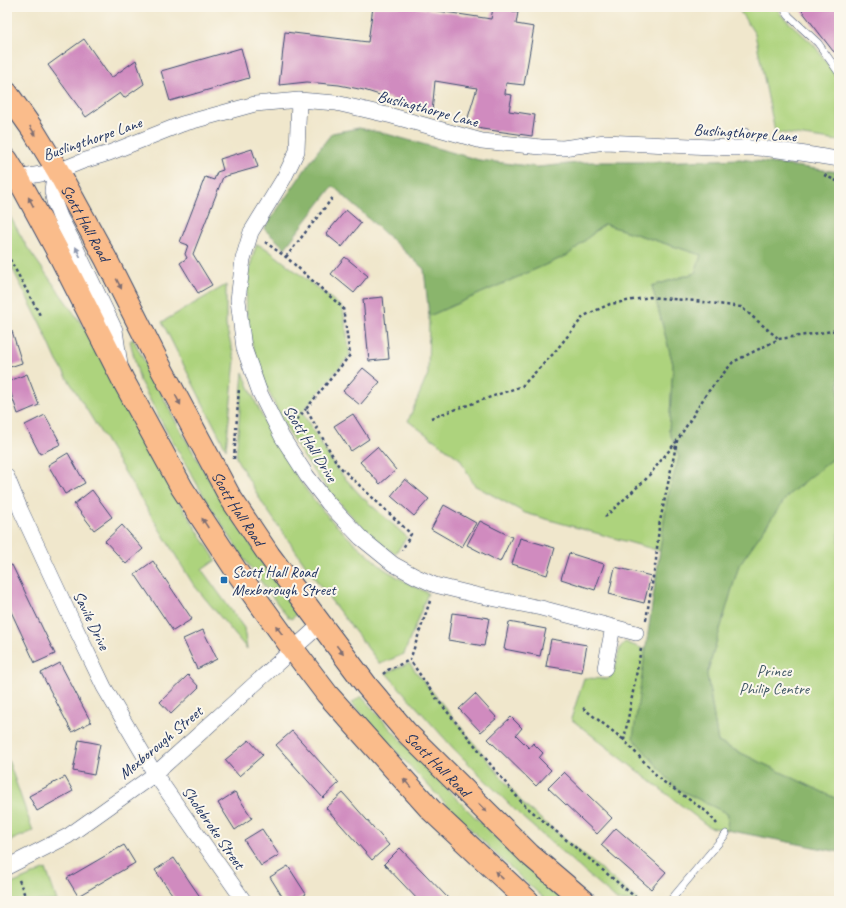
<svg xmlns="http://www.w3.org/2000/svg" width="846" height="908" font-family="Caveat,sans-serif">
<rect width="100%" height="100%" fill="#fbf7ec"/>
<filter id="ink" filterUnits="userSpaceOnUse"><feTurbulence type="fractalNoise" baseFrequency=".025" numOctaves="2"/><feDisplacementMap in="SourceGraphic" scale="8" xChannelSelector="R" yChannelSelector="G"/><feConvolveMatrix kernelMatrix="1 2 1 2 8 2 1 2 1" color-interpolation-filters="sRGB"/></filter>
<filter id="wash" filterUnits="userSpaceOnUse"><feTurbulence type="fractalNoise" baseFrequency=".012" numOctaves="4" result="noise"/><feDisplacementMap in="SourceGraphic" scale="16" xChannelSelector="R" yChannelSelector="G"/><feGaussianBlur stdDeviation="0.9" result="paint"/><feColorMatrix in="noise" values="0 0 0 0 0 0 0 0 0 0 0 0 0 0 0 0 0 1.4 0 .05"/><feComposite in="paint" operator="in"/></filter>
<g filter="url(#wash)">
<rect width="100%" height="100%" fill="#f0e7cc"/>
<!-- green -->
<path fill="#add37d" stroke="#64816e" d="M737,7h39l6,9 32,29 22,30 3,2v64l-64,-9 -20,-98z
M7,211l20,36 66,93 82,155 41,65 -14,10 42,58 3,21 -54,-65 -136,-223 -17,-38 -33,-65z
M604,224l97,31 -6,18 -43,13 21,78 -4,67 10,26 -12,43 -7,51 -135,-38 -51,-28 -14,-26 -52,-38 20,-47 1,-58 139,-61z
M257,244l10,5 76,59 7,47 -48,57 33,55 27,30 45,40 -12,17c-9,-6 -18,-13 -26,-20 -8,-7 -14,-15 -21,-22 -40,-42 -71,-92 -89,-147 -5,-15 -11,-31 -12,-47 -2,-25 1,-51 10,-74z
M226,285v41l9,34 -9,89 -64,-127z
M133,339l44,85 42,73 55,83 21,29 1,6 -5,4 -5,-4 -41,-55 -37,-57 -42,-73 -26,-49 -10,-40z
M243,372c27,69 64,132 122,180 8,7 16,16 26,21 12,8 25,14 37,20l-24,61 -24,10 -57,-74 -60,-86 -27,-46z
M839,454v346l-121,-58 -11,-68 32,-109 49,-70z
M625,642l21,8 -12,88 42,50 52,26 -1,16 -18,-3 -138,-108 13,-41 24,1c12,-11 6,-28 17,-37z
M409,663l115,142 115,96h-21l-95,-83 -69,-69 -68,-76z
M361,696c48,54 97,106 150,156 17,17 36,33 54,49h-18c-71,-63 -132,-128 -195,-198z
M7,757l26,74 -26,11z
M46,869l11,32h-50v-15z"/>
<!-- forest -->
<path fill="#8ab56c" stroke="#527265" d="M359,128l24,5 96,27 58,7 52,-5h67l84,-3 99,13v282l-51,41 -49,70 -32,109 11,68 121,58v52l-112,-22 1,-16 -52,-26 -43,-50 34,-238 12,-43 -10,-26 4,-67 -21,-78 43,-13 6,-18 -97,-31 -36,31 -139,61 -5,-47 -91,-83 -48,62 -21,-19 53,-77 15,-19z"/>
<g id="blocks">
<!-- building -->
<path fill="#d08bbf" d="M373,7h39l79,12 2,-11 25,4 -2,12 18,3 -10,58 -18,-2 -1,11 7,1 -3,16 26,4 -3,21 -50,-7 -16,-5 11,-36 -42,-7 -3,31 -68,-22 -25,-5 -32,-3 -28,3 6,-53 83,10z
M799,7h40v47l-6,-3z
M84,39l27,39 25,-18 8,24 -20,14 -4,-5 -34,24 -38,-52z
M241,48l8,30 -79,23 -9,-30z
M252,149l6,18 -35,10 -30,77 19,31 -14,8 -18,-30 7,-5 -2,-4 3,-9 -8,-3 25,-65 9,3 3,-8 6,-2 -3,-11z
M346,210l15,13 -19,24 -16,-13z
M345,257l23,19 -14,17 -23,-19z
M383,297l6,62 -20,2 -6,-62z
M12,331l10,32 -15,5v-35z
M363,368l17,14 -20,23 -17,-14z
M27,374l12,31 -21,9 -11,-32z
M353,414l16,25 -18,12 -17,-25z
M45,415l16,29 -21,10 -15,-29z
M377,447l19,23 -16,14 -20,-22z
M68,453l17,30 -20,11 -17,-29z
M405,479l24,20 -15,17 -23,-20z
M92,490l20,27 -18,13 -20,-26z
M444,505l32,18 -14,24 -31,-18z
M480,521l32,16 -12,25 -33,-17z
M122,525l21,24 -17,15 -21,-23z
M520,538l35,10 -8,27 -35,-11z
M569,553l35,11 -9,26 -34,-11z
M153,561l39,58 -19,12 -38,-57z
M12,565l43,89 -20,9 -28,-60v-36z
M615,567l36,9 -7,27 -35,-9z
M452,613l37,5 -5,28 -36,-6z
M509,622l37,7 -6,27 -36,-7z
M203,630l14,29 -20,10 -14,-30z
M551,639l36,6 -5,27 -36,-6z
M60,663l31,59 -19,10 -31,-59z
M188,675l11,12 -28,27 -11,-12z
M475,694l22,24 -16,14 -22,-23z
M511,717l11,11 -6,7 13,13 4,-5 10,10 -4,5 12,12 -15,16 -48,-47z
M292,731l47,52 -16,15 -47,-53z
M79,740l21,4 -6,31 -21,-4z
M249,740l14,15 -24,21 -14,-16z
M564,772l48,46 -15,16 -49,-46z
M65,777l8,14 -36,20 -8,-15z
M235,792l17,26 -17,12 -17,-27z
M343,793l46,52 -17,15 -46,-52z
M616,828l50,44 -15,17 -50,-44z
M262,829l17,26 -18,11 -17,-26z
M124,845l11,18 -57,33 -11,-18z
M400,848l48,50 -4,3h-25l-35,-37z
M174,858l18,27 11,16h-26l-22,-31z
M288,866l18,28 -11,7h-10l-15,-24z"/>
</g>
</g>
<g filter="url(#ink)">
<use href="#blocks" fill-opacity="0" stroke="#3b4b6e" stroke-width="1"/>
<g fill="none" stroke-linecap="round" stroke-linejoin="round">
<!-- service casing -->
<g stroke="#3b4b6e" stroke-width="8">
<path id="service" d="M783,7l6,9 29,27 21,30
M745,132l2,15
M670,901l56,-67"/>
</g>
<!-- minor casing -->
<g stroke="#3b4b6e" stroke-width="16">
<path id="minor" d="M299,100l-2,51 -13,27 -33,54 -8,27 -5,41 6,48 16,45 22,44 25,39 21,27 33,35 32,26 22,12 20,9 41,10 65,13 95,25
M58,171l-5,12 -1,8 2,10 6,16 15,29 40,84 5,35
M18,178l40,-7 25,-10 26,-8 73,-29 73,-20 44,-4 37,3 56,13 90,25 59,6 22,1 42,-6 128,6c35,-2 71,6 106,11
M7,477l14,34 46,99 37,77 51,87 89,127
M605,668l8,-41
M7,867l61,-31 87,-62 166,-150"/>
</g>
<!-- trunk casing -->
<g stroke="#3b4b6e" stroke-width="24">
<g id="trunk">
<path id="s1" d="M7,93l26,37 25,41 48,88 55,109 69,129 39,58 98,131 39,46 124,123 54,46"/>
<path d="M7,160l11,18 41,76 64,126 59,108 55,84 55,76 35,46 104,116 97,91"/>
</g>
</g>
<!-- path -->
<path stroke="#3b4b6e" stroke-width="2.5" stroke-dasharray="3 3" stroke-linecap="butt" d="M824,175l15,7
M265,242l21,15 57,51 7,47 -44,54 32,56 73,69 -9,16
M7,254l34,63
M286,257l48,-61
M839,262l-3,11 3,40
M431,418l91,-32 31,-32 31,-38 26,-12 40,-7 45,4 46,6 38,32
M293,424l13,-15
M234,459l5,-71
M605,517l41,-38 30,-37
M430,601l-20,59 26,38 87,106 117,97
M646,620l10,-60 3,-34 18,-85 30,-48 26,-31 46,-23 60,-9
M641,649l-17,91 37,40 46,32 10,12
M383,674l5,-4 22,-10
M583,708l41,32
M19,880l8,21"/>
<!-- service -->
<use href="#service" stroke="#fff" stroke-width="7"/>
<!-- minor -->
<use href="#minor" stroke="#fff" stroke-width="15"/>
<!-- trunk -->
<use href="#trunk" stroke="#fabc8b" stroke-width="22"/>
</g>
<!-- one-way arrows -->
<defs><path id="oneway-solid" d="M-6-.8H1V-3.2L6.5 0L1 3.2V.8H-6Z"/></defs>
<g fill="#7f6e72">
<use href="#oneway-solid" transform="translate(33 131) rotate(57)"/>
<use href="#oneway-solid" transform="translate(31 202) rotate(-118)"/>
<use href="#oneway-solid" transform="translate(119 284) rotate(63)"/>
<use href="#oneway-solid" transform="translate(178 400) rotate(62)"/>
<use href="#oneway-solid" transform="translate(205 523) rotate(-123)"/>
<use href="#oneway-solid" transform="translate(279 630) rotate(-126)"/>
<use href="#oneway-solid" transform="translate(340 650) rotate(53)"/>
<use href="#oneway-solid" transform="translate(407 783) rotate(-132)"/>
<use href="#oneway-solid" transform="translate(483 808) rotate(45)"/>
<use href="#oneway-solid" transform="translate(499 875) rotate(-137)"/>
</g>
<use fill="#8d97ae" href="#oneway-solid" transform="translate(78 252) rotate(-115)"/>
</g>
<!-- markers -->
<rect fill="#1f6fb2" stroke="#fbf7ec" stroke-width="1.5" x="220" y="576" width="8" height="8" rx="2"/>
<g text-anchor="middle" stroke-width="4" stroke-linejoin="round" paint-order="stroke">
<!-- street labels -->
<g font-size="16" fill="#1b2f5e" stroke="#fbf7ec">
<text transform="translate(428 108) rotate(15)" y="6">Buslingthorpe Lane</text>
<text transform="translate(745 132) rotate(4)" y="6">Buslingthorpe Lane</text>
<text transform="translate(92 138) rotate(-19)" y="6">Buslingthorpe Lane</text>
<text dy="6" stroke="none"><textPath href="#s1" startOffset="152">Scott Hall Road</textPath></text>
<text transform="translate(311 443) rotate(58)" y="6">Scott Hall Drive</text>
<text dy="6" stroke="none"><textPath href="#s1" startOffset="476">Scott Hall Road</textPath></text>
<text transform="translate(92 620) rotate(64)" y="6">Savile Drive</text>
<text transform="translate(160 742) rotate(-40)" y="6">Mexborough Street</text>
<text dy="6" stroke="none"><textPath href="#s1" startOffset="801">Scott Hall Road</textPath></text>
<text transform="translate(214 827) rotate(55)" y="6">Sholebroke Street</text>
</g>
<!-- poi labels -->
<g font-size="16" fill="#1b2f5e" stroke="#fbf7ec" text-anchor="start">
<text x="232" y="577">Scott Hall Road<tspan x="232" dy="18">Mexborough Street</tspan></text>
</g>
<!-- park labels -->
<g font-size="16" fill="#405866" stroke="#fbf7ec">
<text x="774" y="676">Prince<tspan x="774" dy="18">Philip Centre</tspan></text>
</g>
</g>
<!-- margin -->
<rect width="846" height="908" fill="none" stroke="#fbf7ec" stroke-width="24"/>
</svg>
